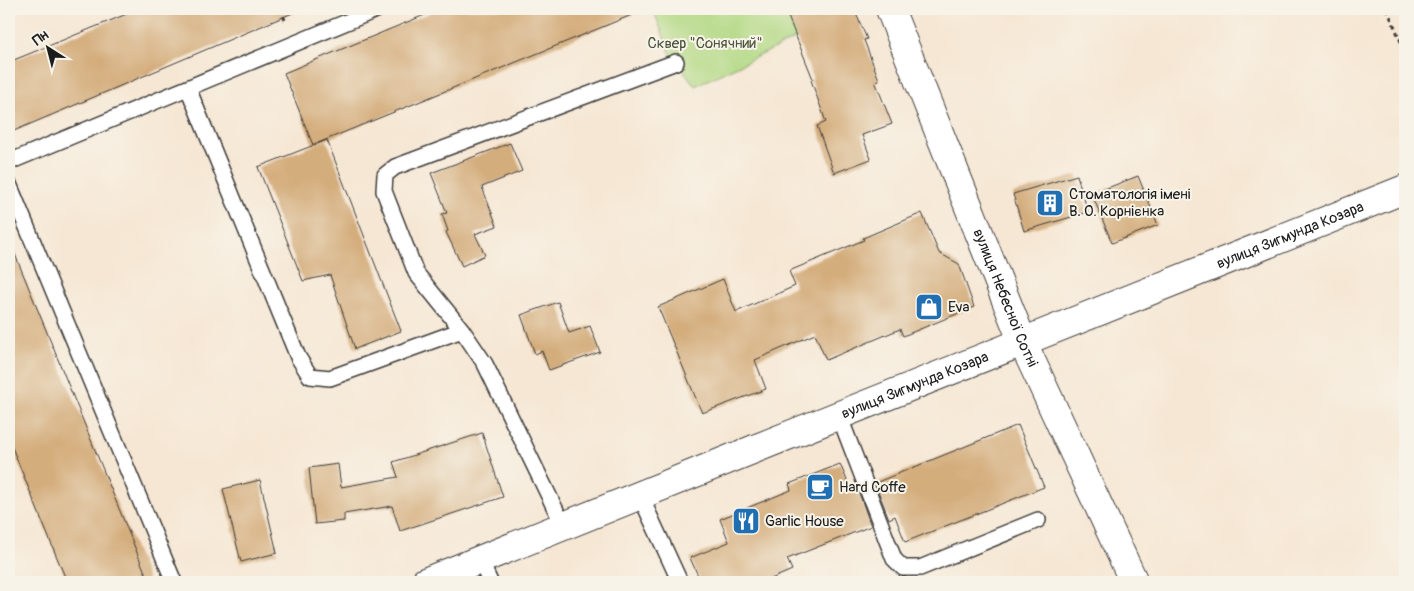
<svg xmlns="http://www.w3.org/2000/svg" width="1414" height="591" font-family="Pangolin,sans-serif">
<rect width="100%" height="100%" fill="#f7f3e8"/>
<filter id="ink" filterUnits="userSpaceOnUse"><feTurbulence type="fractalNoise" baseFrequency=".02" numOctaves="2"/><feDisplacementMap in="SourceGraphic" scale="10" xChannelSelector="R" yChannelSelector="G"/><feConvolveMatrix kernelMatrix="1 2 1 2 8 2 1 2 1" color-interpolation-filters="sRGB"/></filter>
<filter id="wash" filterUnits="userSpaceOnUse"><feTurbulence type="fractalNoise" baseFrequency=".0096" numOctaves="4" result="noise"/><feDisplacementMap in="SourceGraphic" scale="20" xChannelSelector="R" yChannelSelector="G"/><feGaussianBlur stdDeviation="1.12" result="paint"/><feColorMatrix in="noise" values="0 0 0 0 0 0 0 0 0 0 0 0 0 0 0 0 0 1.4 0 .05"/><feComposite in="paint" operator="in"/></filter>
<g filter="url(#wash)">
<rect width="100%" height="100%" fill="#f6e7d4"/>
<!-- green -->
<path fill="#b1d882" stroke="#667a4f" d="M653,9h132l12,29 -102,48 -25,-33z"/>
<g id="blocks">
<!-- building -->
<path fill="#d4ad7d" d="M139,9h163l-293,124v-71z
M439,9h205v1l-331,135 -29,-72z
M785,9h69l13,30 -3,1 15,40 -4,1 17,43 -30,11 9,24 -37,14 -17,-47 9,-4 -15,-42 2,-1z
M327,140l74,191 -46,18 -25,-74 -27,6 -45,-114z
M510,143l12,28 -40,16 15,39 -22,8 10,21 -23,11 -16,-34 2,-1 -6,-17 5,-1 -16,-40z
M1077,175l11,37 -64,19 -11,-37z
M1138,176l20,49 -46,18 -20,-49z
M922,213l17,40 20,11 15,43 -71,29 -3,-7 -74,31 -11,-26 -60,26 11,29 -64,24 -44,-106 65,-28 13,33 59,-26 -6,-15 75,-31 -1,-2z
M10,242l139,340h-82l-58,-142z
M558,302l11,31 21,-7 10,26 -51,18 -7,-19 -7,3 -14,-39z
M1018,425l26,62 -139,55 -10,-26 -6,3 -14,-36z
M482,433l21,64 -103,34 -8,-25 -48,8v7l-29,3 -6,-56 29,-4 3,23 57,-10 -5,-15z
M840,464l12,28 6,-2 13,36 -84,33 5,11 -28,12h-63l-11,-24 39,-16 -9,-23 71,-29 -2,-6z
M260,480l17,73 -36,9 -18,-73z"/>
</g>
</g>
<g filter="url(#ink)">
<use href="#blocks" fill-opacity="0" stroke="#3d3a38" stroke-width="1"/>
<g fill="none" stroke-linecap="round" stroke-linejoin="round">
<!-- service casing -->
<g stroke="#3d3a38" stroke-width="18">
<path id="service" d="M188,88l110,269 12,19 20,2 132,-48
M9,162l369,-153
M9,184l165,398
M839,415l55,144 9,9h17l118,-48
M640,495l40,87
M563,525l-78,-161 -23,-34 -46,-57 -32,-82 1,-16 10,-8 281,-105
M480,560l10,22"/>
</g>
<!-- minor casing -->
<g stroke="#3d3a38" stroke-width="30">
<g id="minor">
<path id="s1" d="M890,9l133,334 111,239"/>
<path id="s2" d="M425,582l332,-134 648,-259"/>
</g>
</g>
<!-- path -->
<path stroke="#3d3a38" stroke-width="3" stroke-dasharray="4 4" stroke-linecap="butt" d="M280,9l5,11
M1387,9l18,42"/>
<!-- service -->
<use href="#service" stroke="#fff" stroke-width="15"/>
<!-- minor -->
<use href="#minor" stroke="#fff" stroke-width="28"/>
</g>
</g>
<!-- icons -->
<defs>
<g id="building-square" transform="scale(1.4375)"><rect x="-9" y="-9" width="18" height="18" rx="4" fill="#1f6fb2" stroke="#f7f3e8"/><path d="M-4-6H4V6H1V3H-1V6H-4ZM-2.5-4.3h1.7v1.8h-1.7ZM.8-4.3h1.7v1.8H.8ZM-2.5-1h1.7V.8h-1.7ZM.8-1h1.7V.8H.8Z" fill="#fff"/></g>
<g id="shop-square" transform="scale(1.4375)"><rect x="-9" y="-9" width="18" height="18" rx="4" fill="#1f6fb2" stroke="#f7f3e8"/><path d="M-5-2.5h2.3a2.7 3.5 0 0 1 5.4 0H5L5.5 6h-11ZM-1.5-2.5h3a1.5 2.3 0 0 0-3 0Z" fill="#fff"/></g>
<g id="cafe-square" transform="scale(1.4375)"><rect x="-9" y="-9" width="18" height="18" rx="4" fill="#1f6fb2" stroke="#f7f3e8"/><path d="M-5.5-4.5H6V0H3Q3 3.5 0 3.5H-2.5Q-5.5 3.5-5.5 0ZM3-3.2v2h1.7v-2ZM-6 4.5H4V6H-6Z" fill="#fff"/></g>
<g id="restaurant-square" transform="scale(1.4375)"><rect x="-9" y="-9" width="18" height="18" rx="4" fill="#1f6fb2" stroke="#f7f3e8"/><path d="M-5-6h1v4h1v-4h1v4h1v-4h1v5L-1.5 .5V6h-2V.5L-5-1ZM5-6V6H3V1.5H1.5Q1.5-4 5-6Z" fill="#fff"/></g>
</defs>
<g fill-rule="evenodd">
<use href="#building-square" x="1050" y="203"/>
<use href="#shop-square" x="929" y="307"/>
<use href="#cafe-square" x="820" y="487"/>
<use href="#restaurant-square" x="746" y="521"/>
</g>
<g text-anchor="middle" stroke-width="4" stroke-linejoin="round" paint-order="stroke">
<!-- park labels -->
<g font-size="15" fill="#49543b" stroke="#f7f3e8">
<text x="705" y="48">Сквер "Сонячний"</text>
</g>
<!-- poi labels -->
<g font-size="15" fill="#1c1c1c" stroke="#f7f3e8" text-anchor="start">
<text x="1069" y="199">Стоматологія імені<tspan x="1069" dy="17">В. О. Корнієнка</tspan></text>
<text x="948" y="312">Eva</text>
<text x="839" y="492">Hard Coffe</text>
<text x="765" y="526">Garlic House</text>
</g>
<!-- street labels -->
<g font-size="15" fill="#1c1c1c" stroke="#f7f3e8">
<text dy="5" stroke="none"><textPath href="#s2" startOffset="932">вулиця Зигмунда Козара</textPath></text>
<text dy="5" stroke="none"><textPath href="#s1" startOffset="311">вулиця Небесної Сотні</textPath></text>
<text dy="5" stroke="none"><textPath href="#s2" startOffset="528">вулиця Зигмунда Козара</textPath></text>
</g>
</g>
<!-- margin -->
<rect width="1414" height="591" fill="none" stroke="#f7f3e8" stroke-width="30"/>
<!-- north arrow -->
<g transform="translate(48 48) rotate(324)" stroke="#f7f3e8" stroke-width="4" paint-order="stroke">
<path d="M0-4L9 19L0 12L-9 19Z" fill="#1c1c1c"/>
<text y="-8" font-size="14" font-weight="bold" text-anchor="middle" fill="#1c1c1c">Пн</text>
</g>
</svg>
